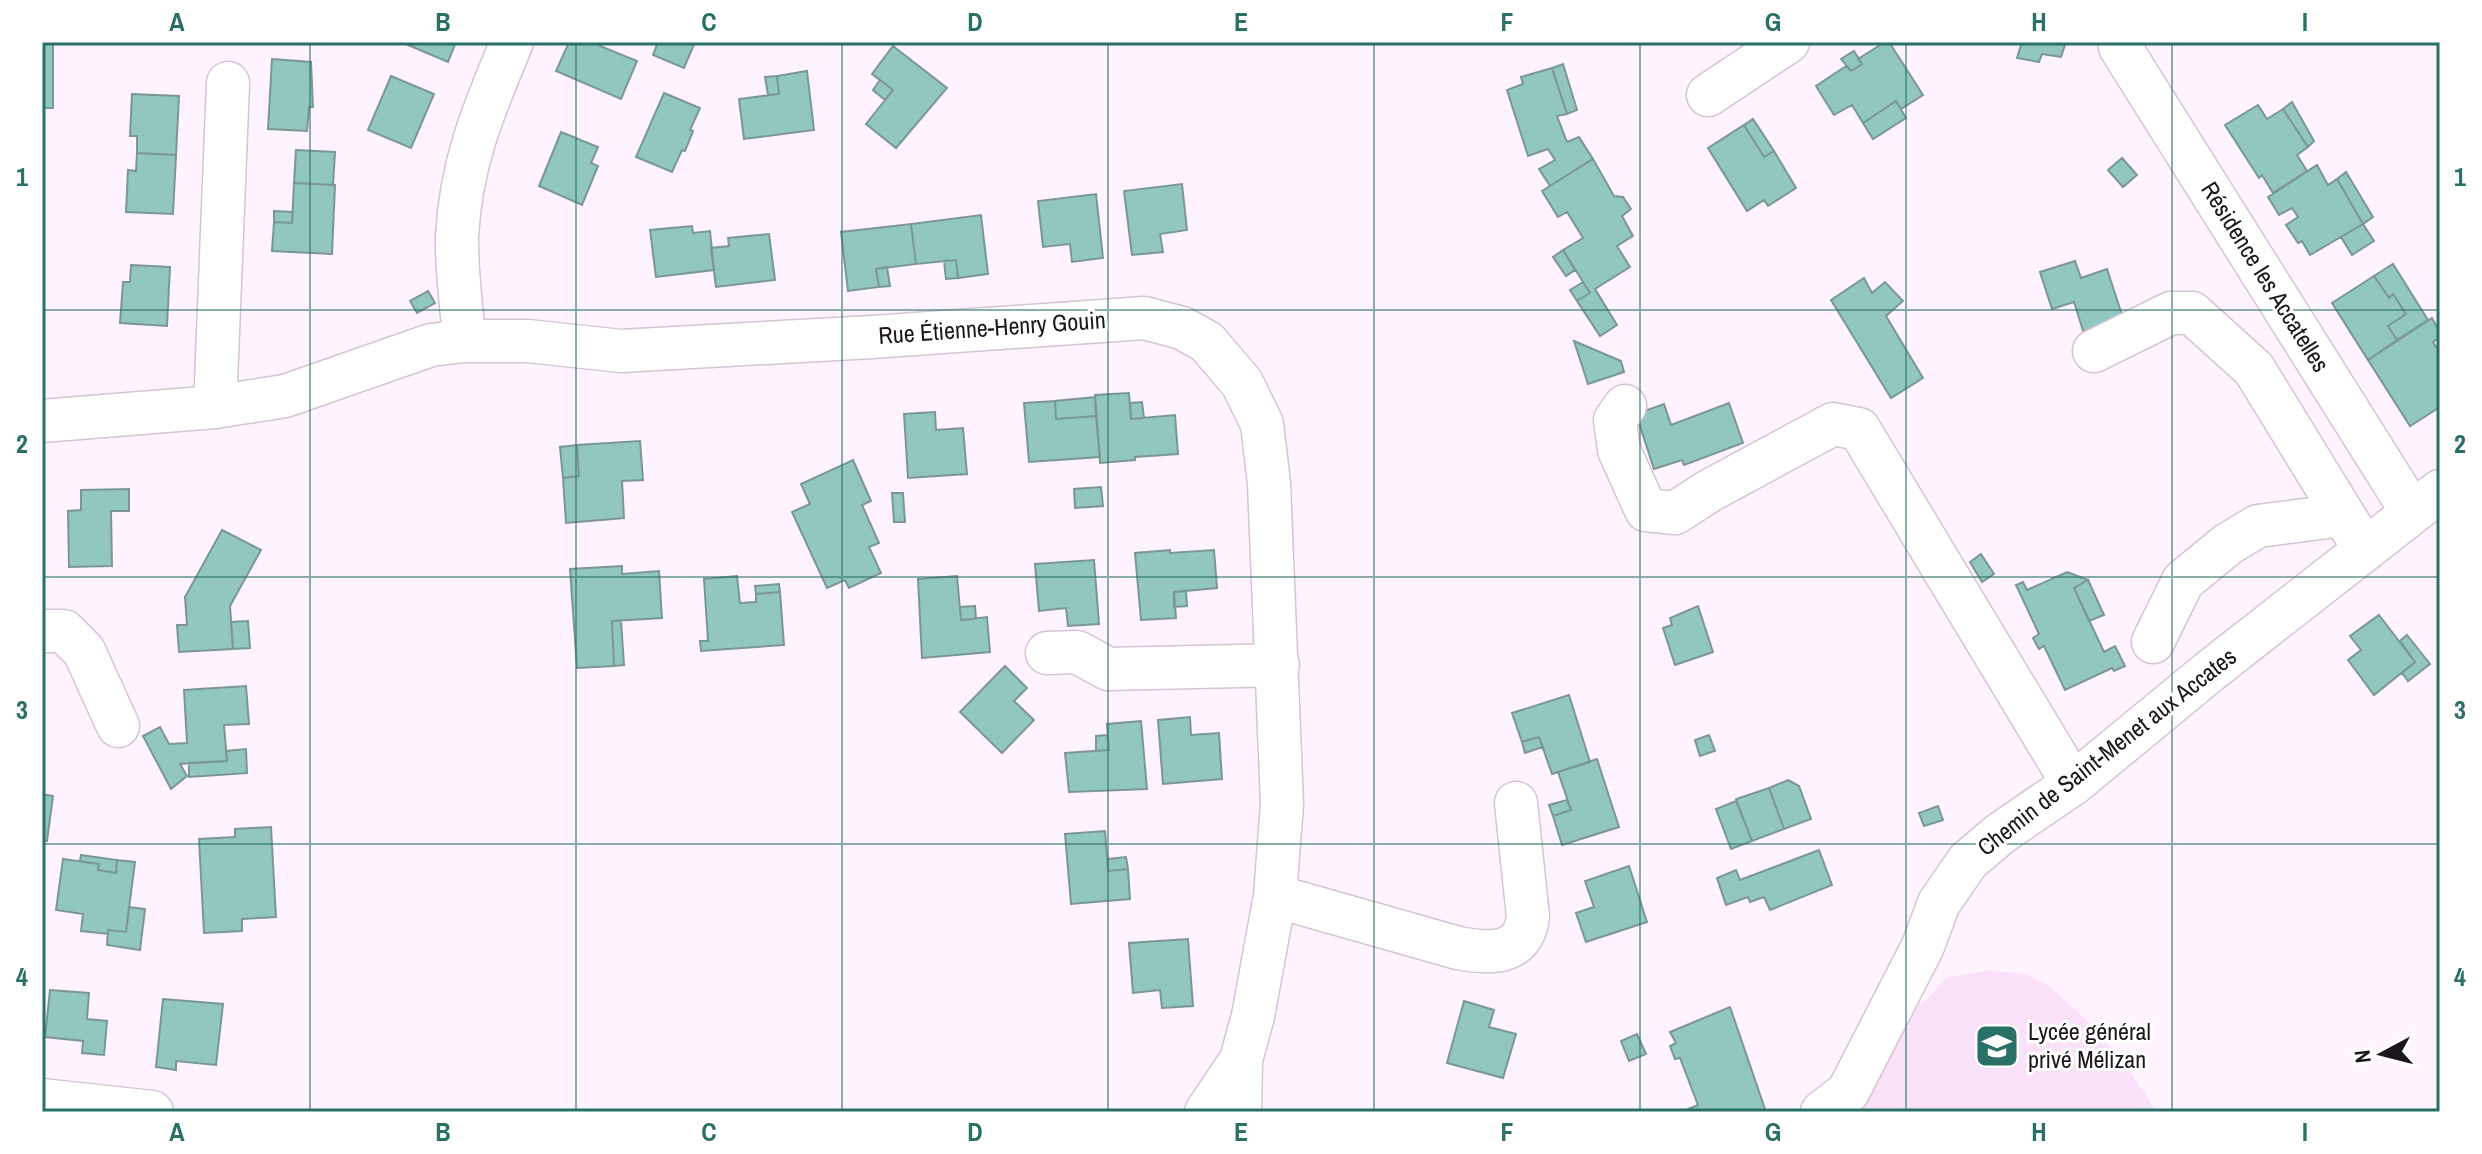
<svg xmlns="http://www.w3.org/2000/svg" width="2482" height="1154" font-family="'Archivo Narrow',sans-serif">
<rect width="100%" height="100%" fill="#fef3fe"/>
<!-- built -->
<path fill="#fae1fa" d="M1989,970l36,4 24,12 42,38 37,44 29,44h-305l56,-115 13,8 26,-27z"/>
<!-- building -->
<path fill="#91c7be" stroke="#7b9792" stroke-width="2" d="M42,42h11v66h-11z
M401,42h55l-8,20z
M569,42h33l-2,4 37,15 -16,38 -65,-28z
M658,42h37l-11,26 -31,-13z
M1885,42h4l34,53 -22,14 -5,-8 -33,22 -11,-18 -18,10 -18,-29 30,-20 5,5 11,-7 -4,-5z
M2022,42h44l-5,15 -19,-3 -3,8 -22,-4z
M893,46l54,42 -51,60 -30,-24 27,-34 -21,-16z
M1854,51l8,13 -11,7 -10,-12z
M272,59l39,3 2,45h-4l-2,24 -39,-2z
M1563,64l14,46 -10,4 -15,-46z
M1552,68l15,46 -10,2 10,26 12,-5 14,22 -43,27 -11,-17 16,-9 -7,-11 -20,7 -21,-66 16,-6 -2,-7z
M807,71l7,59 -70,9 -5,-40 40,-5 -2,-18z
M391,76l43,18 -23,54 -43,-18z
M777,76l2,18 -11,1 -3,-18z
M880,80l13,10 -8,10 -12,-10z
M664,93l36,15 -10,22 3,1 -8,20 -3,-1 -10,22 -36,-15z
M132,94l47,2 -3,59 -39,-2v-17h-7z
M1896,101l10,17 -33,21 -10,-16z
M2292,102l22,39 -6,6 -25,-38z
M2258,105l9,14 16,-10 25,38 -11,8 10,16 -34,22 -11,-18 -3,3 -34,-53z
M1753,119l21,32 -10,6 -20,-32z
M1744,125l20,32 10,-6 22,37 -28,18 -4,-6 -17,11 -39,-63z
M561,132l37,15 -7,16 7,3 -16,39 -43,-19z
M296,150l39,2 -2,33 -39,-2z
M137,153l39,2 -3,59 -47,-2 2,-42 8,1z
M2122,158l15,17 -14,12 -15,-17z
M1593,159l21,37 9,1 8,12 -9,7 11,20 -16,10 13,21 -35,22 22,36 -17,11 -23,-35 13,-8 -27,-43 20,-12 -16,-26 -9,5 -16,-26z
M2317,165l11,20 9,-6 26,45 -53,31 -8,-14 -4,2 -12,-18 12,-8 -6,-9 -13,7 -11,-18z
M2346,172l27,45 -10,7 -26,-45z
M294,183l41,2 -3,69 -60,-3 2,-29 18,1z
M1182,184l5,46 -27,4 3,18 -31,3 -8,-64z
M1096,194l7,64 -31,4 -2,-18 -27,3 -5,-46z
M274,211l19,1 -1,11 -18,-1z
M981,215l7,59 -30,4 -2,-18 -40,4 -5,-40z
M911,224l5,40 -40,5 3,18 -31,4 -7,-59z
M2363,224l11,17 -22,14 -11,-18z
M692,226l1,7 17,-2 4,39 -58,7 -6,-47z
M769,234l6,46 -59,7 -5,-39 18,-2 -1,-8z
M1563,250l12,20 -9,6 -13,-19z
M956,260l2,18 -12,1 -2,-18z
M2075,261l6,17 26,-9 18,55 -40,13 -11,-35 -22,7 -12,-37z
M2393,264l35,56 -31,20 -9,-14 18,-12 -13,-20 -4,4 -15,-22z
M131,265l39,2 -3,59 -47,-3 3,-41h7z
M887,267l3,19 -11,1 -3,-18z
M2374,276l15,22 4,-4 13,20 -18,12 9,14 -29,20 -36,-57z
M1864,278l8,15 13,-11 18,19 -17,15 37,62 -32,20 -60,-98z
M1583,282l7,11 -13,8 -7,-11z
M428,291l7,12 -18,10 -7,-12z
M2432,318l8,15v4l-7,5 7,11v54l-30,19 -42,-66z
M1574,341l47,20 3,11 -36,12z
M1129,393l2,26 44,-4 3,39 -43,3v3l-35,3 -5,-68z
M1095,397l1,19 -40,3 -1,-18z
M1055,401l1,18 40,-3 4,41 -71,5 -5,-59z
M1142,402l2,16 -13,1 -1,-16z
M1729,403l14,40 -59,22 -2,-5 -28,9 -18,-55 28,-10 7,21z
M935,412l1,18 27,-2 4,46 -59,4 -4,-64z
M640,441l3,39 -21,1 2,37 -58,5 -3,-45 16,-2 -2,-31z
M577,445l2,31 -16,2 -3,-31z
M853,460l18,41 -9,4 17,38 -10,4 12,26 -32,15 -4,-8 -18,8 -35,-76 18,-8 -9,-20z
M1101,487l2,19 -28,2 -1,-19z
M129,489v22h-18l1,55 -43,1 -1,-56 13,-1v-20z
M892,493h11l2,29h-11z
M222,530l39,20 -31,56 3,43 -54,3 -2,-27h10l-2,-28z
M1170,550v3l44,-3 3,38 -43,4 2,26 -35,2 -6,-67z
M1981,554l13,20 -12,8 -12,-20z
M1094,560l5,64 -31,2 -2,-18 -27,3 -4,-47z
M622,566v8l37,-3 3,47 -50,3 2,45 -37,2 -7,-99z
M2067,572l21,8 -14,8 30,64 11,-6 10,20 -11,5 -2,-3 -47,22 -21,-44 -5,3 -6,-11 6,-4 -23,-49 7,-3 4,8z
M737,576l3,27 16,-1v-8l24,-2 4,53 -83,6 -1,-10h8l-4,-62z
M957,576l4,44 26,-3 3,35 -68,6 -4,-79z
M2088,580l16,35 -15,6 -15,-33z
M779,584l1,8 -24,2 -1,-8z
M1186,591l1,15 -13,1v-15z
M975,606l1,13 -15,1 -1,-13z
M1698,606l15,46 -38,13 -12,-37 9,-3 -2,-7z
M2379,615l36,47 -41,33 -26,-35 13,-10 -11,-14z
M248,621l2,27 -17,1 -2,-27z
M612,621h9l3,44 -10,1z
M2407,635l23,29 -22,17 -6,-8 13,-11 -15,-21z
M1005,666l22,22 -13,13 20,19 -32,33 -42,-41z
M246,686l3,38 -25,1 3,36 -47,3 7,12 -16,13 -28,-53 17,-9 9,17 18,-1 -3,-53z
M1569,695l21,67 -38,12 -13,-37 -17,5 -10,-29z
M1190,717l1,18 28,-2 3,46 -59,5 -5,-64z
M1141,721l6,68 -78,3 -4,-39 44,-3 -2,-26z
M1107,735l2,15 -13,1v-15z
M1709,735l6,16 -15,5 -5,-16z
M1539,737l4,10 -18,6 -3,-11z
M246,749l1,24 -58,4v-14l38,-2 -1,-10z
M1597,759l22,68 -57,18 -9,-29 18,-6 -13,-38z
M1788,780l11,6 12,33 -27,10 -15,-41z
M1769,788l15,41 -32,12 -16,-42z
M42,794l11,2 -6,45 -5,-1z
M1567,800l4,10 -18,6 -4,-11z
M1736,801l16,40 -21,8 -15,-40z
M1938,806l5,14 -19,6 -5,-13z
M271,827l5,90 -34,2v12l-38,2 -5,-94 36,-2v-8z
M1105,831l3,40 20,-2 2,30 -59,5 -6,-70z
M1819,850l13,35 -62,25 -6,-13 -14,5 -2,-5 -22,8 -9,-27 19,-8 4,10z
M81,855l36,5 -1,13 -18,-3 1,-6 -19,-3z
M1126,857l2,12 -20,2v-12z
M63,859l36,5 -1,6 18,3 1,-13 18,2 -9,70 -18,-2v4l-27,-3 2,-17 -27,-4z
M1629,866l18,56 -61,20 -10,-29 18,-6 -9,-26z
M129,907l16,2 -5,41 -33,-5 1,-15 18,2z
M1188,939l5,67 -31,2 -2,-18 -27,3 -4,-50z
M50,990l39,3 -2,26 20,2 -3,34 -22,-2 1,-12 -38,-4z
M163,999l60,5 -7,61 -40,-4v9l-20,-3z
M1464,1001l30,9 -5,17 27,7 -13,44 -56,-15z
M1730,1007l36,105h-85l17,-7 -18,-47 -5,1 -5,-13 6,-3 -6,-11z
M1637,1034l9,20 -17,7 -8,-20z"/>
<g fill="none" stroke-linecap="round" stroke-linejoin="round">
<!-- minor casing -->
<g stroke="#d6c3d5" stroke-width="45">
<path id="minor" d="M2122,42l-2,5 292,465
M1708,95l80,-53
M464,341c-2,-34 -8,-71 -7,-105 4,-74 27,-127 55,-194
M2094,351l77,-38h21l62,56 111,181
M1625,406l-10,14 4,30 27,60 29,3 34,-22 124,-67 26,5 214,355
M215,407l13,-324
M42,421l173,-14 70,-11 146,-51 33,-4h64l93,10 251,-14 272,-19 38,10 25,14 35,41 20,41 7,59 13,321 -7,92 -22,120 -12,44 -1,52
M42,631h22l20,20 34,75
M2153,642l30,-61 45,-37 30,-18 85,-11
M1047,653l30,-1 31,17 170,-4
M1275,896l183,52c32,6 65,8 70,-31l-12,-114
M42,1100l110,12
M1206,1112l35,-52
M1822,1112l26,-20 75,-146 16,-43 29,-42 33,-28 72,-49 137,-113 230,-180"/>
</g>
<!-- minor -->
<use href="#minor" stroke="#fff" stroke-width="42"/>
</g>
<!-- grid -->
<path fill="none" stroke="#297066" stroke-width="2" stroke-opacity="0.55" d="M310,42v1070M576,42v1070M842,42v1070M1108,42v1070M1374,42v1070M1640,42v1070M1906,42v1070M2172,42v1070M42,310h2398M42,577h2398M42,844h2398"/>
<!-- icons -->
<defs>
<g id="school-square" transform="scale(2.3)"><rect x="-9" y="-9" width="18" height="18" rx="4" fill="#297066" stroke="#fff"/><path d="M0-5L7-2L0 1L-7-2ZM-4 1L0 2.5L4 1V4Q0 6-4 4Z" fill="#fff"/></g>
</defs>
<g fill-rule="evenodd">
<use href="#school-square" x="1997" y="1046"/>
</g>
<g text-anchor="middle" stroke-width="6" stroke-linejoin="round" paint-order="stroke">
<!-- street labels -->
<g font-size="24" fill="#1c161c" stroke="#fff">
<text transform="translate(2265 277) rotate(58)" y="8">Résidence les Accatelles</text>
<text transform="translate(992 328) rotate(-4)" y="8">Rue Étienne-Henry Gouin</text>
<text transform="translate(2107 752) rotate(-38)" y="8">Chemin de Saint-Menet aux Accates</text>
</g>
<!-- poi labels -->
<g font-size="24" fill="#1c161c" stroke="#fff" text-anchor="start">
<text x="2028" y="1040">Lycée général<tspan x="2028" dy="28">privé Mélizan</tspan></text>
</g>
</g>
<!-- border -->
<rect width="2482" height="1154" fill="none" stroke="#ffffff" stroke-width="88"/>
<!-- north arrow -->
<g transform="translate(2382 1054) rotate(263)" stroke="#ffffff" stroke-width="6" paint-order="stroke">
<path d="M0-6L14 30L0 20L-14 30Z" fill="#1c161c"/>
<text y="-12" font-size="22" font-weight="bold" text-anchor="middle" fill="#1c161c">N</text>
</g>
<rect x="44" y="44" width="2394" height="1066" fill="none" stroke="#297066" stroke-width="3"/>
<g font-size="26" text-anchor="middle" font-weight="bold" fill="#297066">
<text x="177" y="31">A</text>
<text x="443" y="31">B</text>
<text x="709" y="31">C</text>
<text x="975" y="31">D</text>
<text x="1241" y="31">E</text>
<text x="1507" y="31">F</text>
<text x="1773" y="31">G</text>
<text x="2039" y="31">H</text>
<text x="2305" y="31">I</text>
<text x="22" y="186">1</text>
<text x="2460" y="186">1</text>
<text x="22" y="453">2</text>
<text x="2460" y="453">2</text>
<text x="22" y="719">3</text>
<text x="2460" y="719">3</text>
<text x="22" y="986">4</text>
<text x="2460" y="986">4</text>
<text x="177" y="1141">A</text>
<text x="443" y="1141">B</text>
<text x="709" y="1141">C</text>
<text x="975" y="1141">D</text>
<text x="1241" y="1141">E</text>
<text x="1507" y="1141">F</text>
<text x="1773" y="1141">G</text>
<text x="2039" y="1141">H</text>
<text x="2305" y="1141">I</text>
</g>
</svg>
